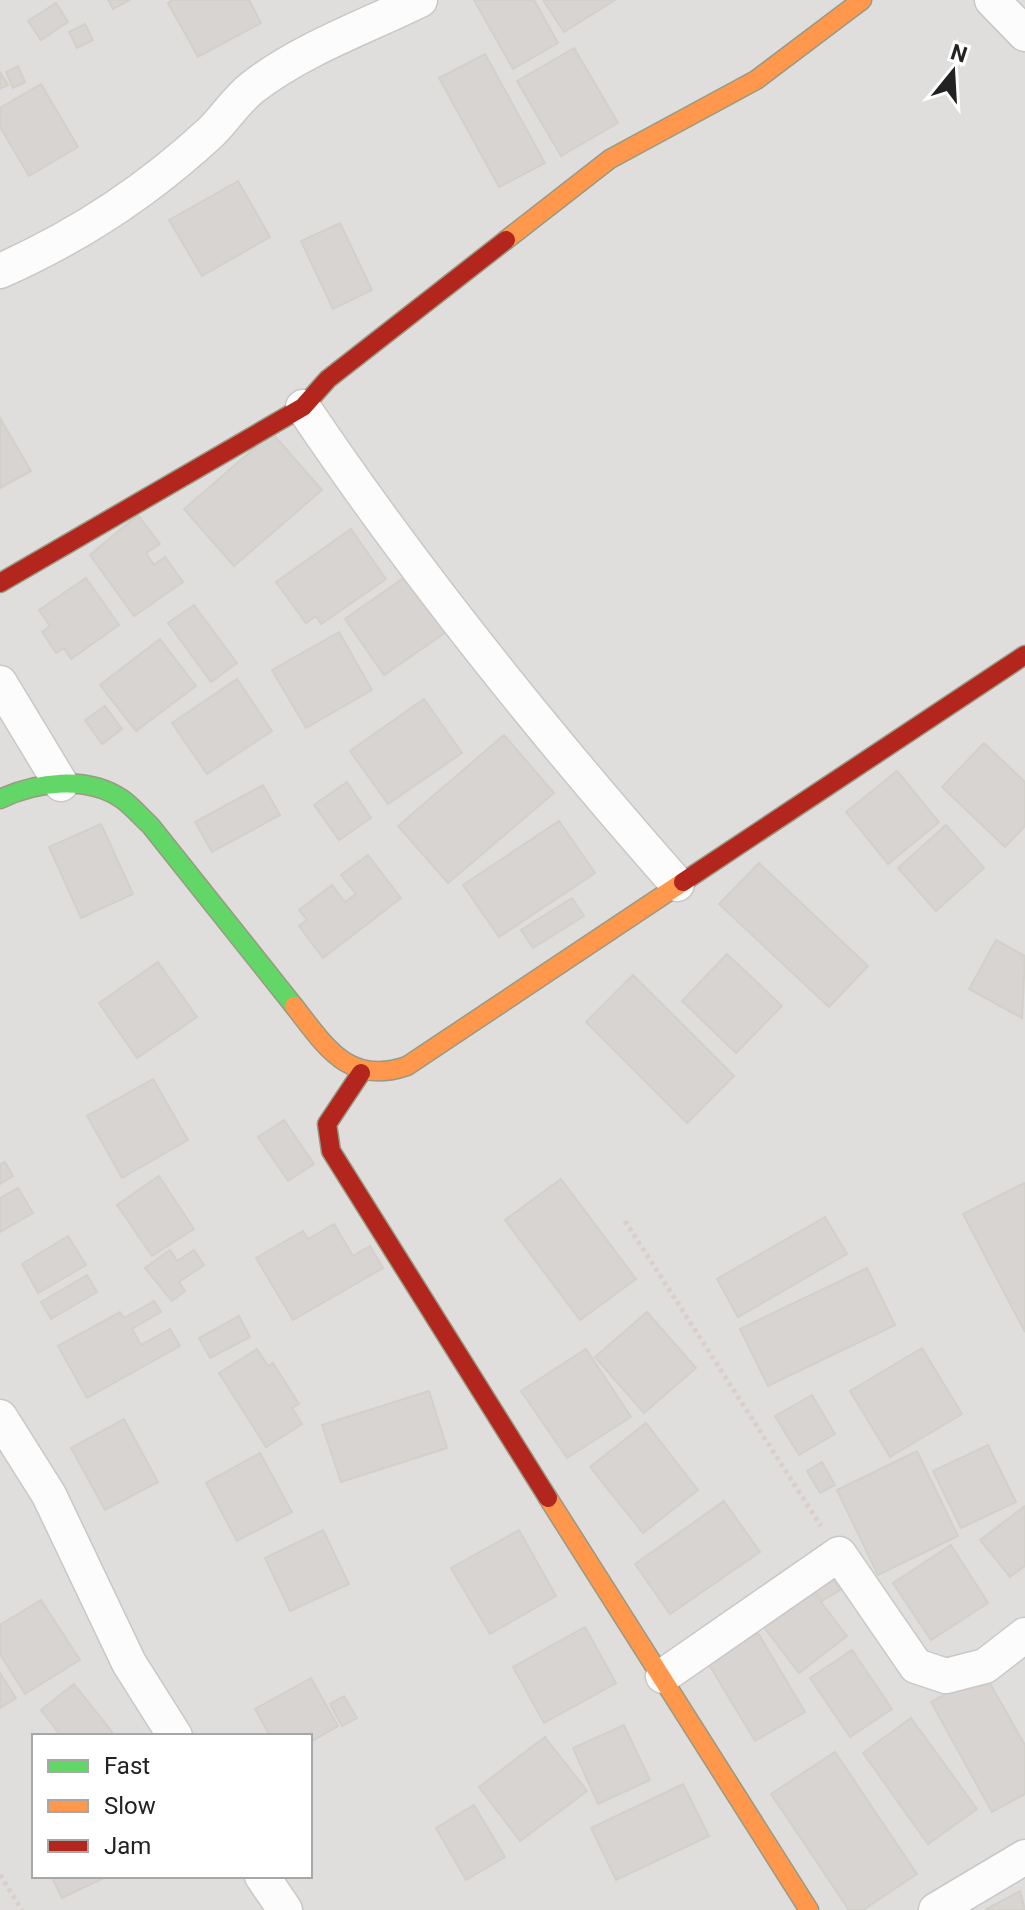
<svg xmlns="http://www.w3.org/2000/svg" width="1025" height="1910" font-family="Roboto,sans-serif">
<rect width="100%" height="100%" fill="#f0eeeb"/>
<!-- residential -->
<path fill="#dfdedc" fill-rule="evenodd" d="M0,0h1025v1910h-1025zM34,1736h276v140h-276z"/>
<!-- building -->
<path fill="#d7d4d2" stroke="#d3d0cc" stroke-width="2" d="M108,0h22l-17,9z
M172,0h77l12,23 -63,34 -30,-54z
M474,0h60l24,43 -45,26z
M543,0h72l-51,32z
M56,3l12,19 -27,18 -13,-19z
M85,24l8,16 -16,8 -8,-16z
M574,48l44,75 -57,33 -44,-75z
M485,54l60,109 -46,24 -60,-109z
M18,66l7,16 -12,6 -7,-16z
M0,72l8,13 -8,4z
M41,84l37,63 -49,29 -29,-49v-19z
M238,181l32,56 -68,39 -33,-56z
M340,223l32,67 -39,19 -32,-68z
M0,418l31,53 -31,17z
M272,433l50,57 -88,76 -50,-57z
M138,515l22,29 -14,9 8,12 11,-8 18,25 -49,34 -44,-61z
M351,529l35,50 -65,45 -5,-8 -10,7 -30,-41z
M412,572l40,56 -68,47 -39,-56z
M86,578l33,47 -48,34 -7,-11 -8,5 -14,-21 8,-6 -11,-16z
M194,605l43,58 -26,19 -43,-59z
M339,632l33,58 -66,38 -34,-58z
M160,639l36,47 -60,45 -36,-46z
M237,679l35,52 -65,43 -35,-51z
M424,699l38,54 -74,51 -38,-53z
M105,706l17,23 -20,15 -17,-24z
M504,735l50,58 -106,90 -50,-57z
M984,743l41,39v44l-20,21 -63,-60z
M897,771l42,51 -51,42 -42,-52z
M347,782l24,36 -32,22 -25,-35z
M263,785l17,30 -68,37 -17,-30z
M559,821l36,52 -96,64 -36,-52z
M101,824l32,70 -52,24 -32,-71z
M946,825l38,43 -48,43 -38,-43z
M368,855l33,43 -78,60 -24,-32 8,-6 -8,-10 33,-25 13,17 11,-8 -15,-19z
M759,863l109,103 -39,41 -110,-103z
M572,898l12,18 -51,32 -12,-18z
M996,940l29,16 -3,62 -53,-29z
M727,954l55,52 -46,47 -54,-52z
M158,962l39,55 -60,41 -38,-55z
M633,975l101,101 -47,47 -101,-101z
M153,1079l35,61 -66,38 -35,-62z
M284,1120l30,44 -26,17 -30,-44z
M5,1162l8,14 -13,8v-20z
M159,1176l35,53 -42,27 -35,-51z
M561,1179l75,100 -56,41 -75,-100z
M1024,1183l1,2v147l-62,-118z
M18,1188l15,25 -33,19v-34z
M825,1217l22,37 -109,63 -21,-38z
M334,1224l19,32 17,-10 13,22 -90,52 -37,-62 47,-27 5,8z
M68,1236l18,29 -48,28 -16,-29z
M170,1250l7,11 17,-11 10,15 -25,17 6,9 -13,10 -27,-33z
M867,1268l28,57 -127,61 -28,-57z
M87,1275l10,17 -46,27 -10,-17z
M154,1301l7,11 -29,17 9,16 29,-16 10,17 -93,52 -29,-52 62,-34 4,6z
M647,1312l49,56 -52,45 -49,-56z
M239,1316l11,21 -40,21 -11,-20z
M922,1348l40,66 -72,43 -40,-66z
M257,1349l11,17 5,-3 26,41 -7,4 10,16 -36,23 -47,-74z
M586,1349l45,68 -64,41 -46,-67z
M429,1391l18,57 -106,34 -19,-57z
M812,1395l23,39 -36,21 -24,-39z
M124,1419l34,63 -53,28 -34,-62z
M646,1423l52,67 -55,43 -53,-66z
M988,1445l28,57 -55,26 -28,-57z
M917,1451l41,85 -80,39 -41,-85z
M260,1453l32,59 -55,29 -31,-58z
M822,1462l13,23 -15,8 -13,-22z
M724,1501l36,51 -90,62 -35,-50z
M1025,1506v60l-15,11 -30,-37z
M323,1530l26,54 -59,27 -25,-53z
M519,1530l37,66 -66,38 -39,-66z
M951,1545l37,58 -57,37 -38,-57z
M826,1568l14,22 -18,11 -14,-21z
M808,1585l39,51 -48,37 -39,-51z
M41,1600l39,60 -55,34 -25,-40v-29z
M585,1627l31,56 -72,40 -31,-56z
M758,1633l47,79 -50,29 -47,-78z
M852,1650l40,59 -42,28 -40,-59z
M0,1673l16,25 -16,10z
M984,1673l41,72v49l-33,18 -61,-110z
M311,1678l27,48 -28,16v-6h-40l-15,-27z
M74,1684l39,49 -4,3h-48l-20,-26z
M344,1696l13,22 -15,8 -12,-22z
M911,1718l66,91 -49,35 -65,-91z
M624,1725l26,55 -52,24 -25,-56z
M545,1737l42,54 -67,50 -41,-54z
M835,1752l82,122 -54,36h-14l-78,-116z
M683,1784l26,52 -93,44 -25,-52z
M474,1805l31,52 -39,23 -30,-52z
M51,1876h57l-46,22z
M1020,1891l5,19h-40z"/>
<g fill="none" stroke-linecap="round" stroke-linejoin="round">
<!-- street casing -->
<g stroke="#c9c8c7" stroke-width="37">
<path id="street" d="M992,0l33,34
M0,271c77,-34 150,-82 212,-140 14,-14 25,-32 41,-44 49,-38 112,-60 167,-87
M303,407c113,168 240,325 374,477
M0,683l61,101
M0,1417l49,78 80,168 46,73
M663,1676l176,-122 77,112 30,10 39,-10 40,-31
M262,1876l23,34
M936,1910l89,-53"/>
</g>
<!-- fast casing -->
<g stroke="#999a82" stroke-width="21">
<path id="fast" d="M0,799c36,-17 87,-24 122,0 10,7 19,18 28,26l144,181"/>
</g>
<!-- slow casing -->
<g stroke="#999a82" stroke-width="21">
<path id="slow" d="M506,240l104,-81 146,-79 106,-80
M294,1006c32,41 55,80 113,60l276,-184
M548,1498l261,412"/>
</g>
<!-- jam casing -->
<g stroke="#999a82" stroke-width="21">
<path id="jam" d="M0,583l303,-176 25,-28 178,-139
M683,882l342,-227
M361,1073l-34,51 4,27 217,347"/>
</g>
<!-- path -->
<path stroke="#dccecd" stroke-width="5" stroke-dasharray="4 4" stroke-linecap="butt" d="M625,1221l196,305
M0,1875l22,35"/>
<!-- street -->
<use href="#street" stroke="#fdfcfc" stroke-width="34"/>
<!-- fast -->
<use href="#fast" stroke="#63d668" stroke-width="18"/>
<!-- slow -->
<use href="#slow" stroke="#ff974d" stroke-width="18"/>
<!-- jam -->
<use href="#jam" stroke="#b3261e" stroke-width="18"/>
</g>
<!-- legend -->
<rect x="32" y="1734" width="280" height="144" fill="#ffffff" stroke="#a7a7a7" stroke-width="2"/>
<rect x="48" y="1760" width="40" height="12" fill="#63d668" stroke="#a7a7a7" stroke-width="2"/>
<text x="104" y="1774" font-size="24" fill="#222222">Fast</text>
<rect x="48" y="1800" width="40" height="12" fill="#ff974d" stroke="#a7a7a7" stroke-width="2"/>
<text x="104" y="1814" font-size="24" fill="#222222">Slow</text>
<rect x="48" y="1840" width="40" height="12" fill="#b3261e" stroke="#a7a7a7" stroke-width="2"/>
<text x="104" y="1854" font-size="24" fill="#222222">Jam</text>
<!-- north arrow -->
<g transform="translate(953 72) rotate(18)" stroke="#ffffff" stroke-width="6" paint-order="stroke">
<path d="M0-6L14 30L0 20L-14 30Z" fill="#222222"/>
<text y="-12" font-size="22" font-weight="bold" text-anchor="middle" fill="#222222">N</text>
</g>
</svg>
